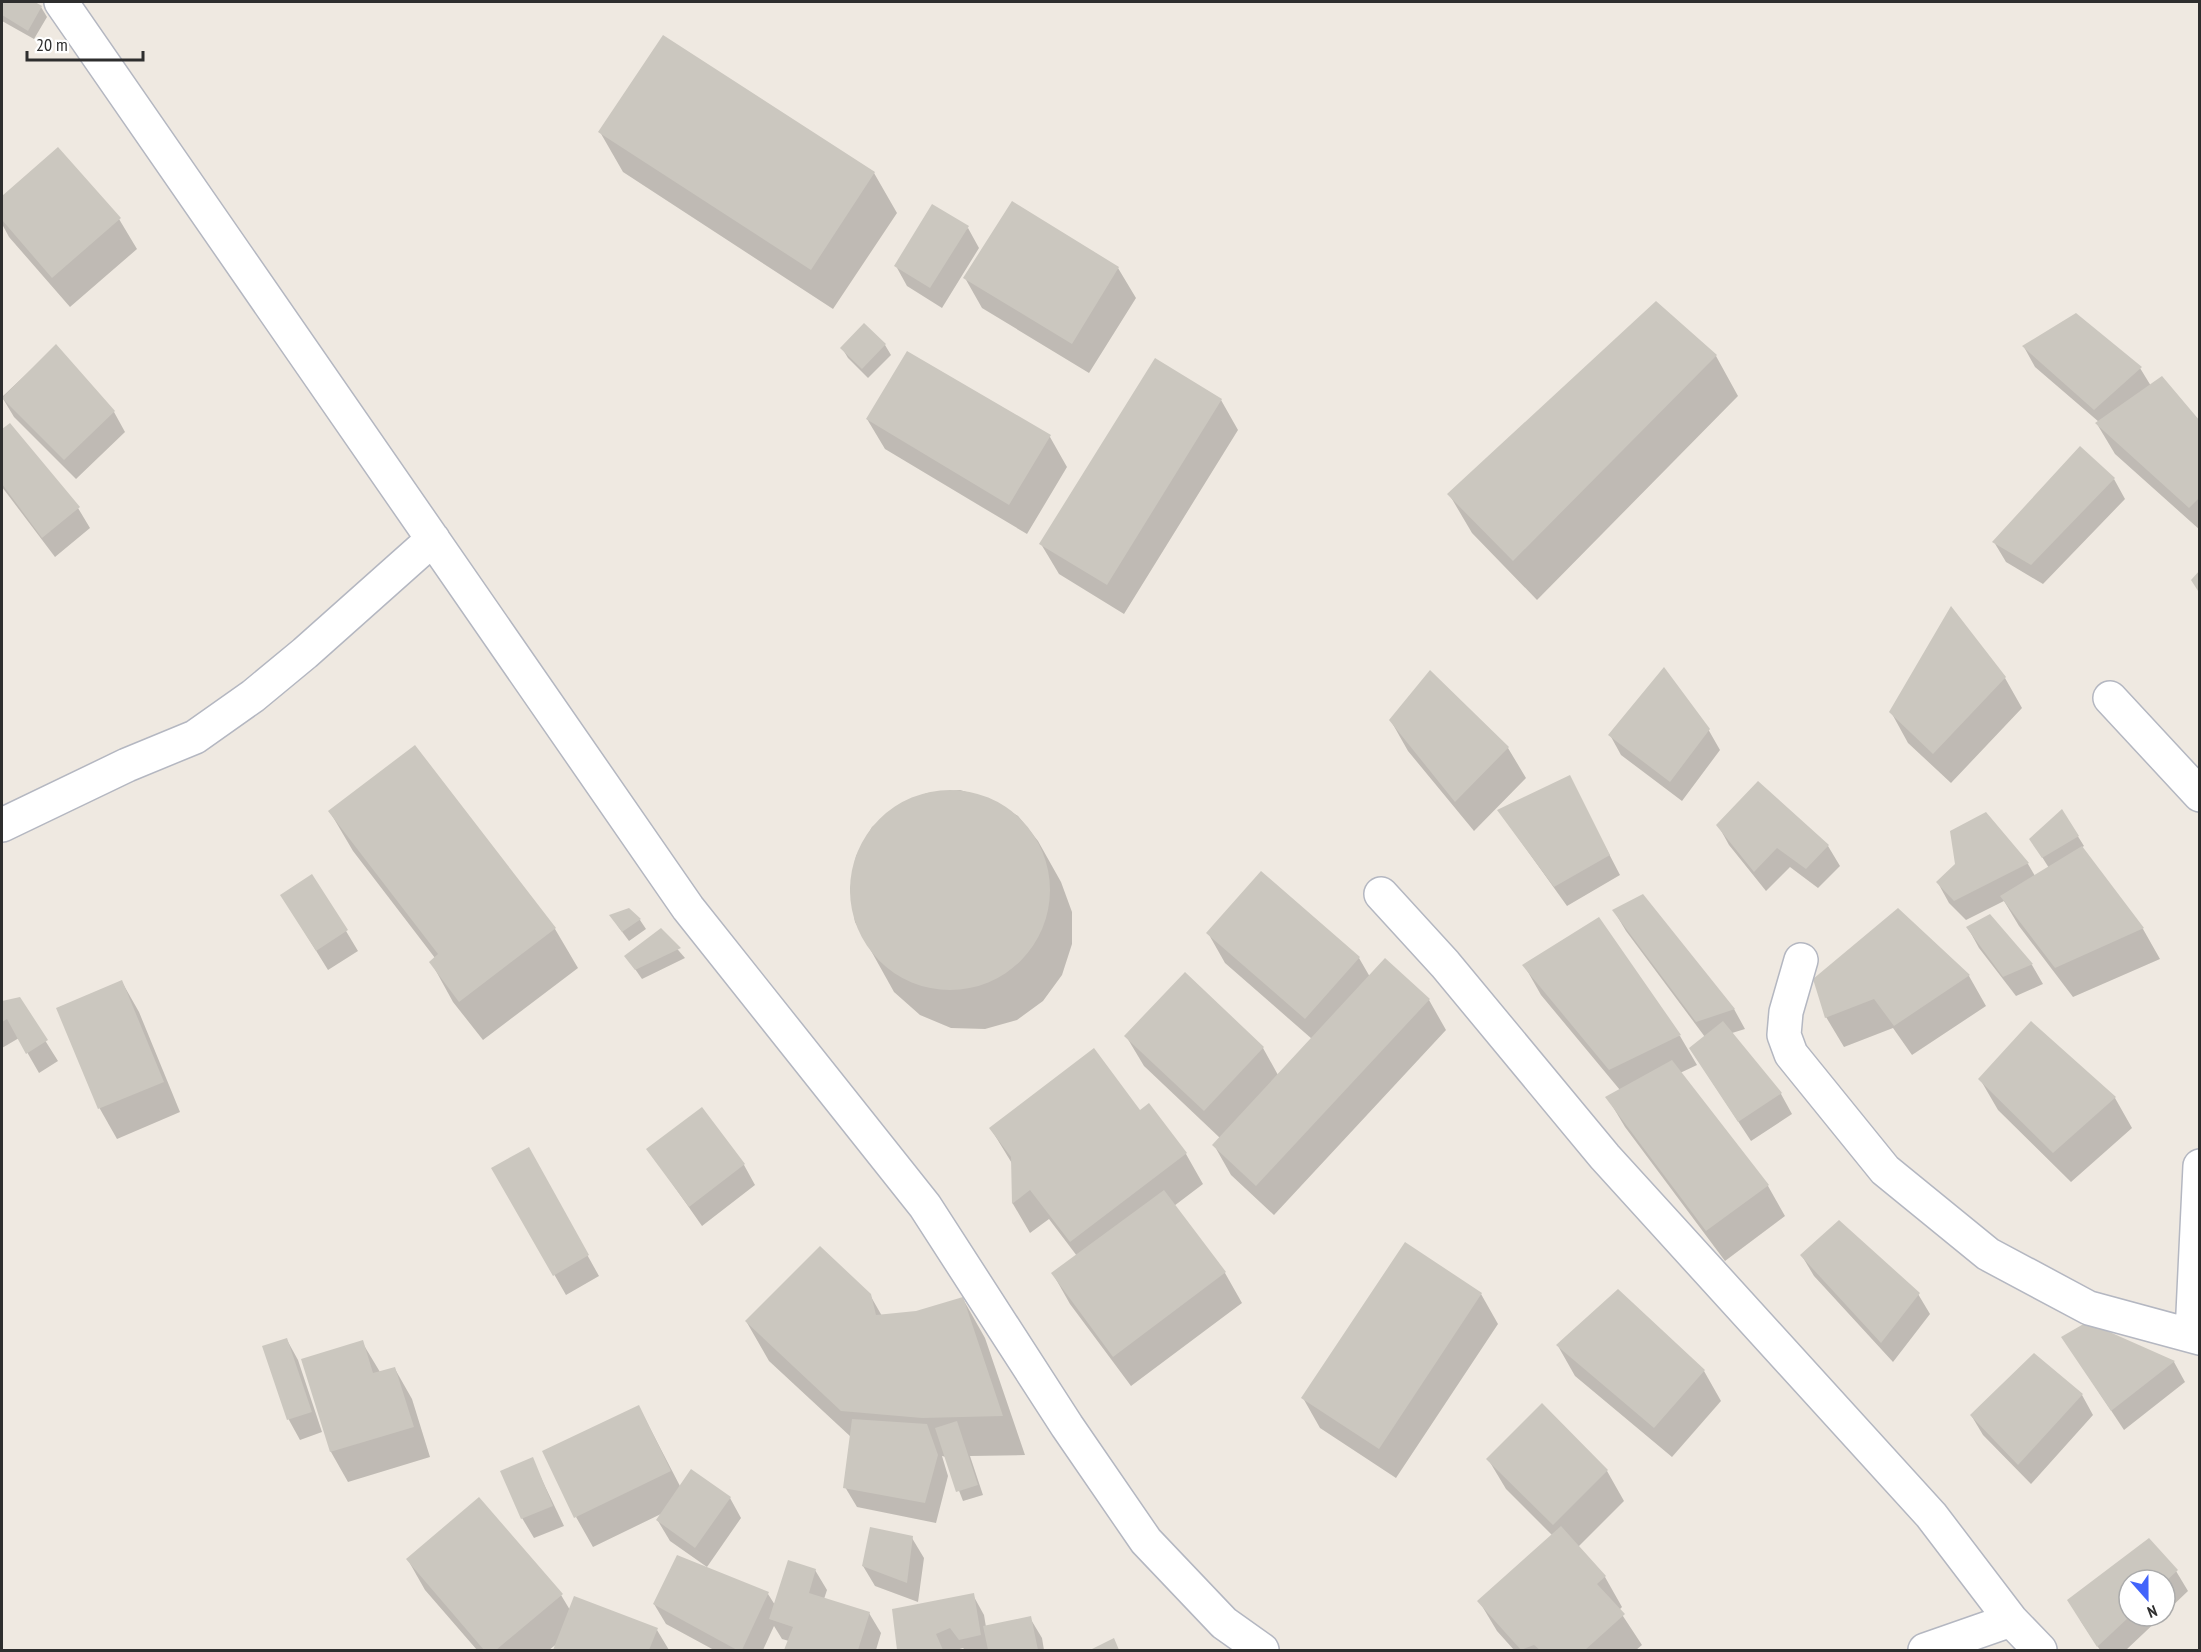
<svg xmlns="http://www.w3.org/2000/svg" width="2201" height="1652" font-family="'PT Sans Narrow',sans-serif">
<rect width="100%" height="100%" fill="#efe9e1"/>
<!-- shadow -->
<path fill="#0003" d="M2,2h30l9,5 6,10 -13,22 -32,-18z
M600,132l274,41 23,40 -64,96 -210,-137z
M58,149l61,70 18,30 -67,58 -61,-70 -7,-13v-26z
M968,228l11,20 -37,60 -35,-22 -11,-20z
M1118,268l18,30 -47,75 -107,-65 -17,-30z
M1656,303l60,53 22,40 -201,204 -65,-67 -23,-39z
M864,325l21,20 6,10 -23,23 -20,-20 -6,-10z
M56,346l58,66 11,20 -49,47 -62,-62 -12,-20z
M2024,347l116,21 11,18 49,38v106l-85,-76 -18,-30 2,-2 -64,-55z
M1221,400l17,30 -114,184 -65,-40 -18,-30z
M867,419l183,18 17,30 -40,67 -142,-85z
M10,425l68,83 12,20 -35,29 -53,-70v-56z
M2114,479l11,20 -82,85 -37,-22 -12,-20z
M2005,678l17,30 -71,75 -43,-40 -17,-31z
M1391,721l117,27 18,30 -52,53 -66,-80z
M1708,729l12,21 -38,51 -61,-46 -11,-20z
M414,747l141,182 23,39 -95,72 -30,-38 -22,-40 4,-4 -82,-107 -23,-39z
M1569,777l51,98 -53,31 -68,-95z
M960,790l30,9 28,17 20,25 23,41 11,30v32l-10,31 -19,26 -26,19 -32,9 -34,-1 -31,-13 -26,-23 -39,-70 -5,-33 6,-33 16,-29 25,-21 30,-13z
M2062,811l22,35 -3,2 62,81 17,30 -87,38 -54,-71 -15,-25 -38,19 -17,-17 -11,-20 18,-18 30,-51 42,50 7,12 14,-8 -12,-19z
M1718,825l110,21 12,20 -22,22 -28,-21 -24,24 -37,-46z
M1643,896l91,113 11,20 -13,4 49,61 11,20 -41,27 -48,-73 2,-31 -79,-106 -12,-20z
M629,910l11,10 6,9 -17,12 -12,-16z
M1898,910l71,66 17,30 -74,49 -19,-27 -49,19 -18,-30z
M294,915l52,16 12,20 -30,19z
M1990,916l42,49 11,19 -27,12 -37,-48 -11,-20z
M661,930l24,28 -43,21 -16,-23z
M1208,933l151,25 11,19 59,23 17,30 -172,185 -43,-40 -17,-30 6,-7 -76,-72 -18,-30 59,-62 78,74 15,27 34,-36 -87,-76z
M1524,965l156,71 17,29 -17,8 88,113 17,30 -60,45 -100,-134 -18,-30 13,-7 -79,-95z
M122,982l17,30 41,100 -63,27 -17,-30 -42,-101z
M19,999l39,62 -19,12 -20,-35 -17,10v-45z
M2031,1023l84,75 17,30 -61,54 -73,-72 -18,-31z
M1149,1105l37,49 17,30 -29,22 51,67 17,30 -111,83 -61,-82 -17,-30 24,-18 -28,-37 -19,14 -17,-29v-39l-22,-36 149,-17z
M528,1149l71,127 -33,19 -73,-127z
M648,1149l96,16 11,20 -53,41z
M1802,1256l116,38 12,20 -37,48 -79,-86z
M1481,1294l17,30 -102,154 -76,-50 -17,-30z
M870,1295l12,21 34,-3 47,-14 22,39 40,117 -55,1 13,39 -20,6 -17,-44 -4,-1 6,20 -12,47 -79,-16 -12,-20 6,-50 -82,-76 -23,-40z
M2087,1324l87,38 11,20 -61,48 -61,-92z
M287,1340l11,20 24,72 -22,8 -11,-20 -25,-73z
M362,1342l18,30 15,-3 17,30 18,58 -82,25 -17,-30 -28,-92z
M1558,1346l146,25 17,30 -49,56 -97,-81z
M2034,1355l48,40 11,20 -62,69 -48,-49 -12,-20z
M639,1407l42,81 49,10 11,20 -34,49 -37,-26 -12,-20 5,-8 -70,34 -17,-30z
M532,1459l32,67 -30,12 -12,-20z
M1488,1459l119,12 17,30 -46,46 27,30 17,30 -3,3 23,35 -6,5h-122l-17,-19 -18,-30 73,-66 -46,-46z
M912,1538l12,20 -6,44 -43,-16 -12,-20z
M2149,1540l27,31 12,20 -23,22v-33h-36v36h33l-36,34h-26l-20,-30z
M678,1557l90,37 7,11 40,-35 12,20 -3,9 45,14 12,20 -5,17h-90l3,-9 -7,-2 -8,-13 -11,24h-49l-48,-26 -12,-20z
M408,1560l153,35 9,15 87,20 12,20h-114l3,-7 -9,7h-72l-52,-60z
M973,1595l11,20 2,12 44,-9 12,20 2,12h-79l-2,-2 -7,2h-58l-4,-40z"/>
<!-- building -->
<path fill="#cbc7bf" d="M2,2h33l7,4 -14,25 -26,-16z
M663,35l212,137 -64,98 -213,-138z
M58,147l63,71 -69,60 -50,-58v-24z
M1012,201l107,66 -47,77 -109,-66z
M932,204l37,22 -39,62 -36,-22z
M1656,301l61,54 -204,206 -66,-67z
M2076,313l66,54 -48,43 -72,-64z
M864,323l22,21 -24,25 -22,-21z
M56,344l59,67 -51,49 -62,-62z
M907,351l144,84 -42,70 -143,-86z
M1155,358l67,41 -115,186 -68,-41z
M2162,376l38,45v76l-11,11 -94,-85z
M10,423l70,84 -38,31 -40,-54v-55z
M2080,446l35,32 -84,87 -39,-23z
M2200,570v24l-9,-14z
M1951,606l55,71 -73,77 -44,-42z
M1664,667l46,62 -40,53 -62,-47z
M1430,670l79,77 -54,55 -66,-82z
M415,745l141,183 -97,74 -30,-40 9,-8 -110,-143z
M1570,775l40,80 -56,32 -57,-77z
M1758,781l71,64 -23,24 -29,-21 -23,24 -38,-47z
M850 890a100 100 0 1 1 200 0a100 100 0 1 1-200 0Z
M2062,809l17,27 -37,22 -13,-19z
M1986,812l43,51 -75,38 -18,-19 19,-18 -5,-33z
M2082,846l62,82 -89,40 -55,-72z
M1261,871l99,86 -55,62 -99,-86z
M312,874l36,56 -32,21 -36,-56z
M1643,894l92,115 -39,13 -84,-112z
M629,908l12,11 -19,13 -13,-17z
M1898,908l72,67 -76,51 -20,-27 -49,19 -12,-39z
M1990,914l43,50 -30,13 -37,-50z
M1599,917l82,118 -72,35 -87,-105z
M661,928l20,20 -46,22 -11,-14z
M1385,958l45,41 -174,187 -44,-41z
M1185,972l79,75 -60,64 -80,-75z
M122,980l42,102 -66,27 -42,-101z
M20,997l28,43 -22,14 -19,-35 -5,3v-21z
M1723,1021l59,72 -44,29 -49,-74z
M2031,1021l85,76 -63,56 -75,-74z
M1094,1048l46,62 9,-7 38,50 -117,89 -40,-52 -18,14 -1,-47 -22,-29z
M1672,1060l97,125 -63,46 -101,-134z
M702,1107l43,57 -56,43 -43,-58z
M529,1147l60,108 -36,21 -62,-108z
M1164,1190l62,82 -113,85 -62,-84z
M1839,1220l81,73 -39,50 -81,-88z
M1405,1242l77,51 -103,156 -78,-51z
M820,1246l51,48 5,21 40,-4 47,-14 40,119 -81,2 -81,-7 -96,-90z
M1618,1289l87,81 -51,58 -98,-83z
M2087,1322l88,39 -64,50 -50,-74z
M287,1338l25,74 -25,8 -25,-74z
M363,1340l10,33 22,-6 19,60 -84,25 -29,-93z
M2034,1353l49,41 -65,71 -48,-50z
M1542,1403l66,67 -55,55 -67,-66z
M639,1405l32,66 -97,47 -32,-67z
M852,1419l75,5 11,31 -13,48 -82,-15z
M957,1421l21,64 -22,7 -21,-64z
M533,1457l20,49 -32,13 -21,-48z
M691,1469l40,28 -36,51 -39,-28z
M479,1497l84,97 -67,56h-12l-78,-91z
M1561,1526l45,50 -9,8 28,30 -40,36h-45l-6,-5 -13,5 -44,-49z
M870,1527l43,9 -6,47 -45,-17z
M2149,1538l29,32 -13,12 -36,-2v37l-32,30 -30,-47z
M677,1555l92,37 -27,58h-5l-84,-46z
M788,1560l28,9 -7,24 61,19 -12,38h-74l9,-23 -24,-8z
M974,1593l7,42 -22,5 -9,-12 -14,6 7,16h-46l-5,-41z
M574,1596l84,32 -9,22h-96z
M1031,1616l7,34h-50l-5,-24z
M1114,1638l5,12h-29z"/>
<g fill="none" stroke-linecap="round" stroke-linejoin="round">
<!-- minor casing -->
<g stroke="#b4b7c1" stroke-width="36">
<path id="minor" d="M61,2l627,906 237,298 142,220 79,115 78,82 38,27
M2110,698l90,97
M2,825l125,-60 68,-28 58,-41 52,-43 128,-114
M1381,894l64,70 160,193 326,358 80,105
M1801,960l-15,52 -2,23 7,19 94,116 103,84 101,54 111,30
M2192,1334l8,-168
M1925,1650l86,-30 29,30"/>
</g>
<!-- minor -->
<use href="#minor" stroke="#fff" stroke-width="33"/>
</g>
<!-- border -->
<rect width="2201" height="1652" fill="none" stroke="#2e2e2e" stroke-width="6"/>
<!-- north arrow -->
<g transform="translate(2147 1598) rotate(159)"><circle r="28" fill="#ffffff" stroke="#ababab" stroke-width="1.5"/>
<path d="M0-4.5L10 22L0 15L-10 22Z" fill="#4264fb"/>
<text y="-9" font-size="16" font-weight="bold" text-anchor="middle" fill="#2e2e2e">N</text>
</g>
<!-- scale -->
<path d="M27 51v9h116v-9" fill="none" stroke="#2e2e2e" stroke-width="3"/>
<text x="36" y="51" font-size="18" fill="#2e2e2e" stroke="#ffffff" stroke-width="4.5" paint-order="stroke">20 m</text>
</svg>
